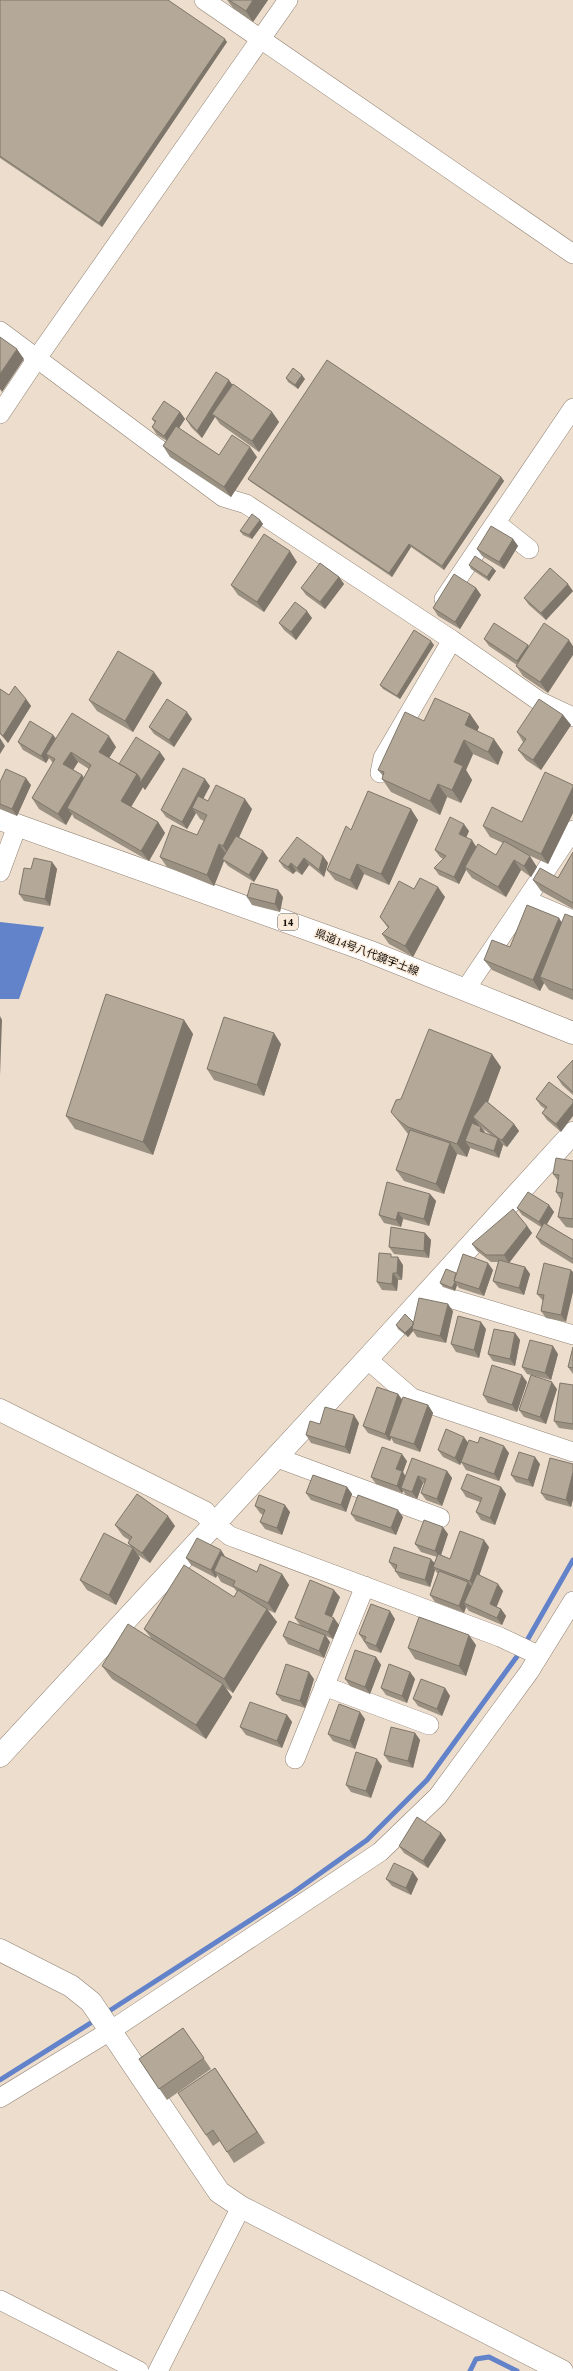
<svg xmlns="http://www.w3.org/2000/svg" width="573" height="2371" font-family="'Source Serif 4','Noto Sans JP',serif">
<rect width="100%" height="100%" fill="#edddcd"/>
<!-- water -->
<path fill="#6282c9" d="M0,922l44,5 -25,72h-19z"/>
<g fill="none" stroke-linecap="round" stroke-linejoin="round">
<!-- stream -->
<path stroke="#6282c9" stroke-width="5" d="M525,1644l48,-84
M106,2013l188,-121 73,-52 60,-60 94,-129
M0,2080l97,-61
M470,2371l6,-12 13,-2 28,14"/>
<!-- street casing -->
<g stroke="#908173" stroke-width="20">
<path id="street" d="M204,0l369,254
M0,331l223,166 23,7 206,136 -69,118 -3,15
M0,414l42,-63 246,-351
M496,523l33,26
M444,599l129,-191
M452,640l87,61 34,16
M0,872l17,-46
M526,900l47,20
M465,990l108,-160
M429,1292l144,43
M367,1359l45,39 161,54
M275,1457l165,61
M215,1524l15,12 270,101 38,18
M324,1686l105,39
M295,1759l70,-173
M0,2098l110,-67 270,-179 58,-56 91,-124 44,-71
M0,2300l139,71
M158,2371l83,-164"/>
</g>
<!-- secondary casing -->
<g stroke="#908173" stroke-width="23">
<path id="secondary" d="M0,1410l204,102 11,12
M0,1756l367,-397 206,-226
M0,1950l71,36 20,16 128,190 22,15 321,164"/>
</g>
<!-- primary casing -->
<g stroke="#908173" stroke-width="23">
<path id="primary" d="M0,819l368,132 205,82"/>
</g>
<!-- street -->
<use href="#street" stroke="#fff" stroke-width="19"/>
<!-- secondary -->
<use href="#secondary" stroke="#fff" stroke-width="22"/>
<!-- primary -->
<use href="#primary" stroke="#fff" stroke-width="22"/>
</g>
<!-- wall -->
<path fill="#9b9183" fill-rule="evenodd" d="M0,0l227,42 -125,185 -102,-69z
M227,0h41l-15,22 -20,-14z
M286,378l19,1 -7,10 -10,-7z
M232,385l40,27 7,10 -20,30 -39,-28 -5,-7 -13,21 -11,-11 -5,-8z
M180,412l5,7 -6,9 40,27 38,2 -26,40 -61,-40 -7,-11 4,-5 -10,-6 -5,-8 3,-4 -3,-4z
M501,477l3,4 -60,89 -33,-23 -19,30 -141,-95 -3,-3z
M260,520l3,4 -11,15 -9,-4 -3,-4z
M513,539l5,7 -14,23 -22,-13 -5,-7z
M297,562l-33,50 -26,-17 -7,-10z
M469,565l24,3 3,3 -7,10 -18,-12z
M339,577l5,7 -19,25 -19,-14 -5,-7z
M476,588l5,7 -21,34 -22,-13 -5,-8z
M573,591l-27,29 -17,-15 -5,-7z
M312,618l-16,22 -12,-10 -5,-7z
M484,639l44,6 20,48 -25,-17 -7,-10 1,-1 -28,-19z
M434,645l-34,54 -17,-10 -3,-4z
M162,683l-29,49 -36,-21 -8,-11z
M0,689l9,6 17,4 5,7 -23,37 -8,-9z
M470,714l9,13 -2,4 26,21 -5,13 -25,-11 -7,16 6,10 -11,23 -14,-6 -7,18 -49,-23 -9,-13 1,-3 -5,-6 46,-49z
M563,715l8,10 -30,45 -15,-10 -8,-10 5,-8 -6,-10z
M192,719l-18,28 -20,-13 -5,-7z
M53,735l3,3 60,9 -7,11 10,6 46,-5 -20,31 -2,-3 -12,20 27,15 7,11 -16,28 -75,-43 -2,-4 -6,11 -27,-16 -7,-11 21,-35 -4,-5 -3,5 -23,-13 -5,-8zM78,762l11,7 -5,9 -2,-3 -9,-5z
M0,782l31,3 -14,31 -17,-7z
M573,785v28l-25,51 -22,-10 11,13 -6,10 -10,-7 -15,27 -34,-19 -6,-8 -7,14 -20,-9 -5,-7 9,-9 -3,-2 -5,-7 34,-19 -3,7 10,9 20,8 7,-12 -13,-6 -7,-11 39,-4z
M210,786l-7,12 5,3 44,8 -13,28 24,14 5,7 -14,24 -26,-16 -4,-5 -10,25 -47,-19 -7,-10 37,-22 7,-14 -4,-2 -4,-6 -9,16 -21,-12 -5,-7z
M418,820l-29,65 -25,-11 -7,16 -22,-10 -8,-10 24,-40z
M573,852v57l-32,-18 -8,-11 25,-2z
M323,856l5,7 -4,14 -15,-12 -7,10 -6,-4 -3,3 -9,-6 -5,-7z
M52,862l5,7 -7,37 -26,-5 -5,-7 12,-25z
M414,889l31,8 -32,60 -24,-13 -7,-10 6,-6 -8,-11z
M247,897h36l-3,15 -28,-7z
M573,917v83l-24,-10 -5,-7 -4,8 -48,-21 -8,-10 77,-38z
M184,1020l9,14 -40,121 -78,-26 -9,-13z
M281,1044l-17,52 -50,-16 -7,-11z
M573,1060v35l-11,-10 -5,-8z
M501,1067l-13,35 26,22 5,7 -12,16 -4,-2 -4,13 -29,-10 -3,9 -10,-3 -13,40 -40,-13 -8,-11 12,-36 -7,-9 -10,-13 10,-13zM482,1127v1l10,8 -6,-2z
M549,1082l12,50 -14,-12 -5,-7 3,-4 -4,-3 -5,-7z
M573,1161v67l-7,-1 -8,-10 3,-17 -5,-8 2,-11 -5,-7z
M430,1194l6,7 -7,25 -26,-7 -2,8 -17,-4 -5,-8z
M549,1205l5,7 -7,12 26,16v24l-32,-20 -5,-7 5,-10 -19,-12 -5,-7z
M527,1226l5,7 -23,30 16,4 5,7 -6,21 -25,-7 -6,-7 5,-19h-7l-14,-11 -5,-7z
M425,1233l6,7 -2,18 -35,-4 -5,-7z
M544,1263l22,59 -20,-4 -5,-7 2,-10 -6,-7z
M403,1265l-1,15h-4l-1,11 -15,-1 -5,-8z
M493,1270l-9,26 -25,-8 -2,-3 -2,6 -12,-4 -3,-4 16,-10z
M453,1311l-7,32 -29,-6 -4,-6 -5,6 -10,-8 -2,-4 17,-3z
M486,1329l-7,29 -23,-6 -5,-8z
M515,1333l5,7 -5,26 -22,-5 -5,-7z
M573,1347v27l-5,-7z
M558,1354l-7,26 -24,-6 -5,-7z
M527,1382l-10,30 -29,-9 -5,-8z
M573,1385v45l-14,-2 -5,-7z
M557,1389l-11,35 -22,-7 -5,-7z
M398,1394l4,5 26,6 5,8 -13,39 -26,-9 -3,-5 -1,3 -22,-8 -5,-7z
M359,1423l-9,31 -39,-11 -5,-8 14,-11z
M468,1443l41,10 -10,28 -33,-11 -5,-8 2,-3 -3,6 -17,-8 -5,-7z
M407,1461l-4,11 2,4 42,-5 5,7 -10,28 -16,-6 -5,-7 4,-9 -2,-1 -6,16 -11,-4 -3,-4 -1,2 -26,-9 -5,-7z
M540,1464l-7,23 -17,-5 -5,-7z
M573,1464v35l-2,8 -25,-7 -5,-7z
M347,1487l5,7 -6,18 -35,-12 -5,-7z
M501,1487l5,7 -11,31 -14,-5 -5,-8 4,-10 -14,-5 -5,-8z
M255,1506l35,6 -8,23 -17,-6 -5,-7 3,-7 -3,-2z
M351,1514l52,3 -7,18 -40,-14z
M115,1525l60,1 -25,37 -12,-8 2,3 -24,47 -29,-15 -7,-10 51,-33 -3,-4 1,-3 -6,-4z
M448,1534l-7,21 9,4 39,-12 -10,28 24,16 -7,16 5,2 5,7 -4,9 -33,-14 -3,-4 -2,6 -29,-11 -5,-7 8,-21 -3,-4 -5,17 -30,-9 -5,-7 1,-1 -2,-1 -5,-7 45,1 3,-6 -16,-5 -6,-8z
M226,1557l31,15 25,2 7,11 -14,28 -7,-3 9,12 -44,71 -7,-5 6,9 -26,42 -94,-60 -10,-13 49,-28 -7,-9 90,-32 3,-5 -3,-4 -13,-6 -4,-7 -1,3 -25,-13 -5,-7z
M340,1597l-8,20 7,8 -6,14 -7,-3 4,6 -6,16 -36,-14 -5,-8 17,-11 -5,-7z
M395,1619l-14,34 -12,-4 -10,-15z
M476,1645l-10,31 -51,-17 -7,-11z
M376,1657l5,8 -11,29 -20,-8 -5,-7z
M410,1672l5,7 -8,24 -21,-8 -5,-7z
M314,1679l-9,29 -23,-7 -6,-7z
M445,1688l5,8 -8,20 -24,-10 -5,-7z
M287,1715l5,7 -10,26 -36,-13 -6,-8z
M365,1719l-10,30 -22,-8 -5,-7z
M415,1733l5,7 -7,28 -24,-6 -5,-7z
M382,1766l-11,32 -20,-6 -5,-7z
M441,1833l5,7 -18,28 -24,-15 -5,-7z
M386,1879h32l-7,16 -19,-9z
M183,2028l28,41 -44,31 -28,-41z
M215,2068l50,75 -31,20 -14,-22 -7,5 -7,-11z"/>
<!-- shaded-wall -->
<path fill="#7e766a" d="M253,0h15l-15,22 -7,-11z
M225,39l2,3 -125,185 -3,-4z
M17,349l7,10 -22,33 -2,-3v-15z
M302,375l3,4 -7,10 -3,-4z
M229,380l5,7 -22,27 3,3 -13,21 -5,-7z
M180,412l5,7 -16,24 -5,-7z
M272,412l7,10 -20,30 -7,-11z
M250,447l7,10 -26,40 -7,-10z
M501,477l3,4 -60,89 -2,-4z
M260,520l3,4 -11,15 -3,-4z
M513,539l5,7 -14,23 -5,-7z
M409,544l2,3 -19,30 -3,-4z
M290,551l7,11 -33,50 -7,-10z
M493,568l3,3 -7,10 -2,-4z
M339,577l5,7 -19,25 -5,-7z
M568,584l5,7 -27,29 -5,-7z
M476,588l5,7 -21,34 -5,-7z
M307,611l5,7 -16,22 -5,-8z
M569,640l4,6v9l-25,38 -8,-11z
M431,641l3,4 -34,54 -3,-3z
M528,645l5,7 -11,16 -5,-7z
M154,672l8,11 -29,49 -8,-11z
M26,699l5,7 -23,37 -5,-7z
M187,712l5,7 -18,28 -5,-7z
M470,714l9,13 -5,12 -9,-14z
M563,715l8,10 -30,45 -8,-10z
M53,735l5,7 -12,12 3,4 -3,5 -5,-7z
M109,736l7,11 -10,16 -7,-11z
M0,738l5,8 -5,8z
M494,739l9,13 -5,13 -10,-13z
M464,740l9,14 -7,16 6,10 -11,23 -9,-13 2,-28z
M71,752l7,10 -8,13 -7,-11z
M160,752l5,7 -20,31 -2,-3 -15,25 -7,-11 16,-27z
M82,775l7,11 -22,22 5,6 -6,11 -8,-11z
M26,778l5,7 -14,31 -5,-7z
M205,779l5,7 -13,25 -5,-3 4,5 -9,16 -5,-7z
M438,784l9,13 -7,18 -10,-14z
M573,787v26l-25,51 -7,-10z
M245,799l7,10 -22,48 -7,-11z
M411,809l7,11 -29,65 -8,-11z
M158,822l7,11 -16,28 -8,-10z
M464,824l5,7 -5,11 -5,-8z
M472,840l5,8 -12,19 1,3 -7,14 -5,-7z
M219,844l8,11 -5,4 2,2 -10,25 -7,-11z
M263,851l5,7 -14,24 -5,-7z
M323,856l5,7 -4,14 -5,-7z
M530,856l7,11 -6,10 -7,-11z
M304,858l5,7 -7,10 -5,-7z
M514,860l7,10 -15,27 -8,-10z
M52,862l5,7 -7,37 -5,-7z
M291,863l5,8 -3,3 -5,-7z
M357,864l7,10 -7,16 -7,-10z
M438,887l7,10 -32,60 -8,-11z
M278,890l5,7 -3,15 -5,-8z
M559,918l7,11 -26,48 4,6 -4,8 -7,-11z
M0,1016l2,4 -2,56z
M184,1020l9,14 -40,121 -10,-13z
M274,1033l7,11 -17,52 -7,-11z
M492,1054l9,13 -21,56 -7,-6 6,8 -7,18 -7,-2 5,7 -3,9 -10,-13z
M573,1103v13l-12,16 -5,-8z
M514,1124l5,7 -12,16 -5,-7z
M481,1127l5,7 -6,-3z
M498,1138l5,7 -4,13 -5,-7z
M450,1143l7,11 -13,40 -8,-10z
M430,1194l6,7 -7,25 -5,-7z
M549,1205l5,7 -10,17 -5,-7z
M398,1212l5,7 -2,8 -5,-7z
M527,1226l5,7 -23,30 -5,-8z
M425,1233l6,7 -2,18 -5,-7z
M398,1257l5,8 -1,15 -5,-7z
M488,1263l5,7 -9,26 -5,-7z
M525,1267l5,7 -6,21 -5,-7z
M571,1270l2,2v20l-7,30 -5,-7z
M393,1273l5,7 -1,11 -5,-7z
M455,1282l2,3 -2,6 -3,-3z
M448,1304l5,7 -7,32 -6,-7z
M481,1322l5,7 -7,29 -5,-8z
M415,1323l-3,6 1,2 -5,6 -3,-4z
M515,1333l5,7 -5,26 -5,-7z
M553,1346l5,8 -7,26 -6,-7z
M522,1375l5,7 -10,30 -5,-7z
M552,1382l5,7 -11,35 -6,-7z
M398,1394l5,8 -14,34 2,2 -1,3 -5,-7z
M428,1405l5,8 -13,39 -6,-8z
M354,1415l5,8 -9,31 -5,-7z
M464,1437l5,7 -9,21 -5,-7z
M504,1446l5,7 -10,28 -5,-7z
M402,1454l5,7 -4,11 4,7 -6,9 2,3 -1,2 -5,-7 -1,-17z
M535,1457l5,7 -7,23 -5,-7z
M447,1471l5,7 -10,28 -5,-7z
M573,1472v27l-2,8 -5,-7z
M418,1476l5,7 -6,16 -5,-7z
M347,1487l5,7 -6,18 -5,-7z
M501,1487l5,7 -11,31 -5,-7z
M285,1505l5,7 -8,23 -5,-7z
M398,1510l5,7 -7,18 -5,-7z
M168,1516l7,10 -25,37 -8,-10z
M443,1527l5,7 -8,24 -5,-7z
M484,1540l5,7 -14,41 -5,-7z
M133,1548l7,10 -24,47 -7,-10z
M221,1550l5,8 -12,13 3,4 -1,3 -5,-8z
M431,1559l6,7 -4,1 2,3 -5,17 -5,-7z
M282,1574l7,11 -14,28 -7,-10z
M468,1582l5,7 -9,14 2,4 -2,6 -5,-7z
M498,1584l5,7 -8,20 -5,-7z
M334,1590l6,7 -10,24 -5,-7z
M267,1609l10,13 -44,71 -9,-14z
M501,1609l5,7 -4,9 -5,-7z
M390,1611l5,8 -14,34 -5,-7z
M334,1618l5,7 -6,14 -5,-7z
M325,1635l5,7 -6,16 -5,-7z
M469,1635l7,10 -10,31 -7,-10z
M376,1657l5,8 -11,29 -5,-7z
M309,1672l5,7 -9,29 -5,-7z
M410,1672l5,7 -8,24 -5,-7z
M223,1684l9,13 -26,42 -10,-14z
M445,1688l5,8 -8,20 -5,-7z
M360,1712l5,7 -10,30 -5,-8z
M287,1715l5,7 -10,26 -5,-7z
M415,1733l5,7 -7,28 -5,-7z
M377,1759l5,7 -11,32 -5,-7z
M441,1833l5,7 -18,28 -5,-7z
M413,1872l5,7 -7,16 -5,-7z
M215,2068l7,10 43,65 -8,-11z"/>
<!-- building -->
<path fill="#b4a998" stroke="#7e766a" d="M0,0h168l57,39 -126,184 -99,-67z
M229,0h24l-7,11z
M0,337l17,12 -17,25z
M327,360l174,117 -59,89 -33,-22 -20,29 -141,-94z
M293,368l9,7 -7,10 -9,-7z
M216,372l13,8 -32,51 -11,-12z
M233,384l39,28 -20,29 -40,-27z
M164,401l16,11 -16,24 -12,-9 4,-6 -4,-2z
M176,426l43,29 13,-20 18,12 -26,40 -61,-41z
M252,514l8,6 -11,15 -9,-4z
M491,526l22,13 -14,23 -22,-13z
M264,534l26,17 -33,51 -26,-17z
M475,556l18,12 -6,9 -18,-12z
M320,563l19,14 -19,25 -19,-14z
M550,568l18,16 -27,29 -17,-15z
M454,574l22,14 -21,34 -22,-14z
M295,602l12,9 -16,21 -12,-9z
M494,623l34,22 -11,16 -33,-22z
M544,623l25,17 -29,42 -24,-16z
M414,630l17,11 -34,55 -17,-11z
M118,651l36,21 -29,49 -36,-21z
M15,686l11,13 -23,37 -3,-3v-44l9,6z
M435,698l35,16 -5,11 29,14 -6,13 -24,-12 -10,22 9,4 -11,24 -14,-6 -8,17 -48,-22 2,-7 -6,-2 27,-58 19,9z
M167,699l20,13 -18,28 -20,-13z
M539,699l24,16 -30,45 -15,-10 8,-11 -9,-7z
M72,713l37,23 -10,16 38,22 -16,27 37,21 -17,29 -74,-43 24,-43 -20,-13 -8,12 19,11 -24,39 -26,-16 23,-39 -9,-5z
M30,721l23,14 -12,21 -23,-14z
M136,737l24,15 -20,31v-5l-3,-4 -18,-10z
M183,768l22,11 -23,43 -21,-12z
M6,769l20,9 -14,31 -12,-5v-22z
M545,772l28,13v2l-32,67 -58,-28 9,-19 30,15z
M216,785l29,14 -22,47 -4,-2 -12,31 -47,-18 12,-32 25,10 10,-20 -15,-7 6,-12 10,5z
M368,791l43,18 -30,65 -24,-10 -7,16 -23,-10 19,-44 5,4z
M450,817l14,7 -5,10 13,6 -18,37 -20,-9 12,-12 -11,-6z
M236,836l27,15 -14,24 -27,-16z
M297,837l26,19 -4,14 -15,-12 -7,10 -6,-5 -3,4 -9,-6z
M504,841l26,15 -6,10 -10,-6 -16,27 -33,-20 13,-23 18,11z
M573,852v51l-40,-23 7,-12 18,10z
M34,858l18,4 -7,37 -26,-5 5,-26 7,1z
M420,878l18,9 -33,59 -23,-12 7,-7 -9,-10 19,-36 15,8z
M251,883l27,7 -3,14 -28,-7z
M527,905l32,13 -26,62 -49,-20 8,-20 18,7z
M565,914l8,3v73l-33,-13z
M106,994l78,26 -41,122 -77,-26z
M224,1017l50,16 -17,52 -50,-16z
M429,1029l63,25 -35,90 -49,-17 -10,-7 -7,-8 5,-12 5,-1z
M573,1060v32l-16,-15z
M549,1082l24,18v3l-17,21 -14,-11 5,-6 -11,-8z
M486,1101l28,23 -12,16 -4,-2 -4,13 -29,-10 7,-18 9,4 -1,4 18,7 -25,-21z
M410,1130l40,13 -14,41 -40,-14z
M556,1158l17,3v58l-15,-2 5,-24 -7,-1 3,-17 -6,-1z
M387,1182l43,12 -6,25 -26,-7 -2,8 -17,-5z
M528,1192l21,13 -10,17 -22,-14z
M513,1209l14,17 -23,29h-18l-14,-11z
M544,1223l29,17v19l-37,-22z
M391,1227l34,6 -1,18 -35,-4z
M379,1253l12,1v3h7l-1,16h-4l-1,11 -15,-2z
M463,1254l25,9 -9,26 -25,-8z
M499,1260l26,7 -6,21 -26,-7z
M544,1263l27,7 -10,45 -20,-4 3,-16 -7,-1z
M446,1269l10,4 -2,8 1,1 -3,6 -12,-5z
M419,1298l29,6 -8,32 -28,-7z
M405,1314l8,8v3l-8,8 -9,-8z
M458,1316l23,6 -7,28 -23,-6z
M494,1329l21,4 -5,26 -22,-5z
M530,1340l23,6 -8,27 -23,-6z
M573,1347v21l-5,-1z
M492,1365l30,10 -10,30 -29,-10z
M531,1375l21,7 -12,35 -21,-7z
M560,1383l13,2v39l-19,-3z
M377,1387l21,7 -13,40 -22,-8z
M403,1397l25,8 -14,39 -25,-8z
M325,1407l29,8 -9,32 -39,-12 4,-14 10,3z
M446,1429l18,8 -9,21 -17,-8z
M480,1437l24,9 -10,28 -33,-12 8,-22 9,3z
M382,1447l20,7 -6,15 6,2 -5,15 -26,-9z
M519,1452l16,5 -7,23 -17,-5z
M412,1458l35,13 -10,28 -16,-6 5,-14 -8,-3 -6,16 -11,-4z
M550,1458l23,6v8l-7,28 -25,-7z
M467,1474l34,13 -11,31 -14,-6 6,-14 -21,-9z
M313,1475l34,12 -6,18 -35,-12z
M137,1494l31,22 -26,37 -14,-10 4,-6 -17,-12z
M259,1495l26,10 -8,23 -17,-6 5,-12 -10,-4z
M358,1495l40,15 -7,18 -40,-14z
M424,1520l19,7 -8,24 -20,-7z
M460,1531l24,9 -14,41 -37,-14 5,-13 12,5z
M104,1533l29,15 -24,47 -29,-15z
M197,1538l24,12 -10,20 -25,-12z
M394,1547l37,12 -6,21 -30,-9 2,-6 -8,-3z
M221,1555l36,17 3,-8 22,10 -14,29 -35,-17 2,-5 -21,-10z
M184,1565l50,32 4,-7 29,19 -43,70 -80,-50z
M439,1571l29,11 -9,24 -29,-11z
M477,1574l21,10 -8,20 11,5 -4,9 -33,-15z
M310,1580l24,10 -9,24 9,4 -6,14 -33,-14z
M371,1604l19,7 -14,35 -12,-5 2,-4 -7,-3z
M419,1617l50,18 -10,31 -51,-18z
M289,1621l36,14 -6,16 -36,-15z
M128,1624l95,60 -27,41 -94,-59z
M355,1650l21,7 -11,30 -20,-8z
M286,1664l23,8 -9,29 -24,-7z
M389,1664l21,8 -8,24 -21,-8z
M421,1679l24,9 -8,21 -24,-10z
M250,1702l37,13 -10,26 -37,-14z
M339,1704l21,8 -10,29 -22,-7z
M391,1727l24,6 -7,28 -24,-6z
M356,1752l21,7 -11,32 -20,-6z
M417,1817l24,16 -18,28 -24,-15z
M394,1863l19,9 -7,16 -20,-9z
M183,2028l21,30 -45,31 -20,-30z
M215,2068l42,64 -30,20 -14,-22 -7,5 -28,-42z"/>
<g text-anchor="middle" stroke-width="3" stroke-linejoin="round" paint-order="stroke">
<!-- shield labels -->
<rect fill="#faeada" stroke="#5a5249" stroke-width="1" x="278" y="914" width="20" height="16" rx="3"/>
<g font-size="10" font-weight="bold" fill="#16110b">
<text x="288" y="926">14</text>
</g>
<!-- street labels -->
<g font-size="11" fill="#16110b" stroke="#faeada">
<text transform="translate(367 952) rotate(21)" y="4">県道14号八代鏡宇土線</text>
</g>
</g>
</svg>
